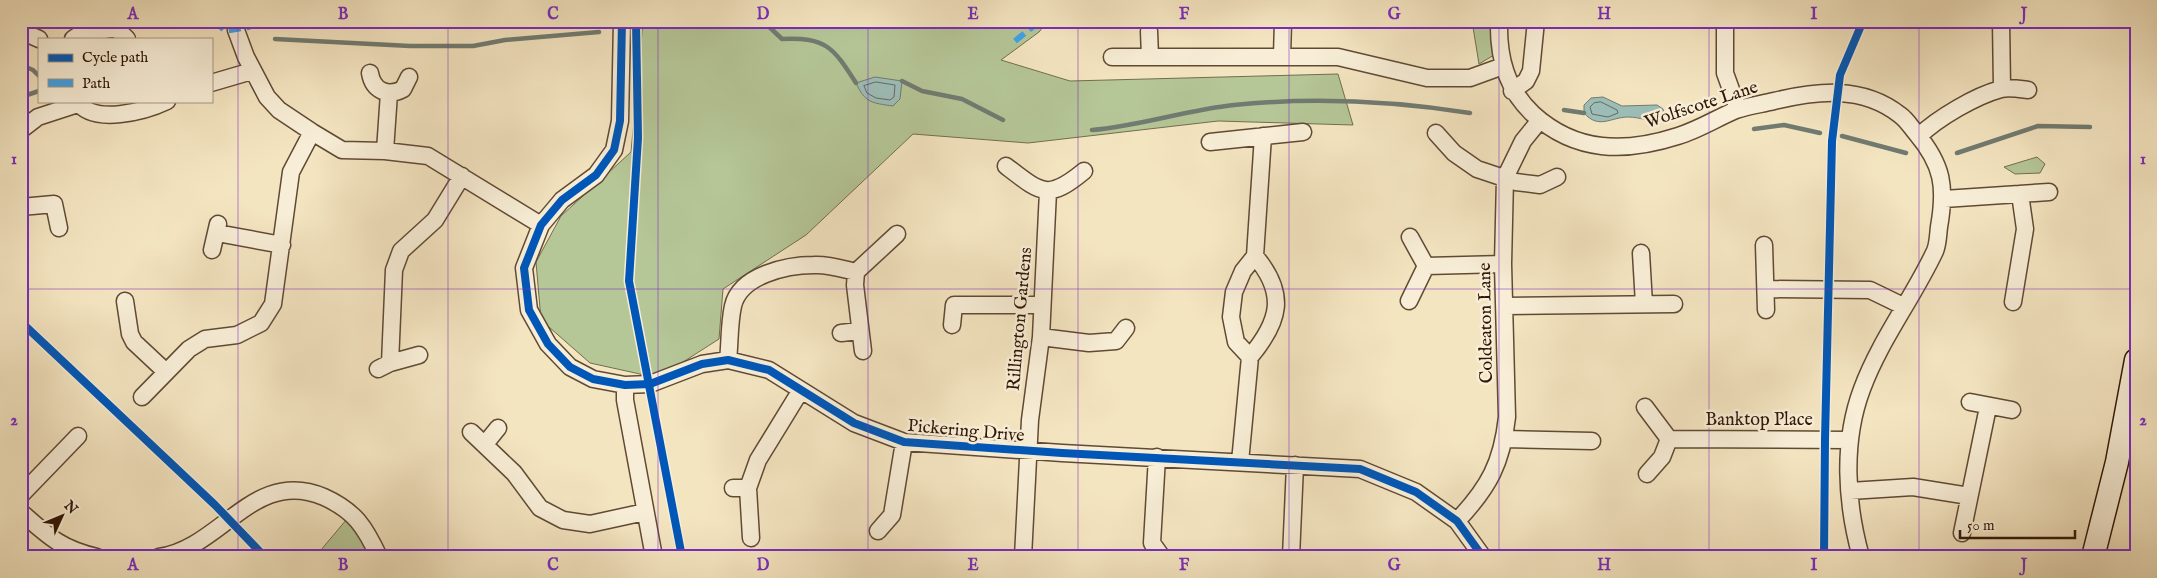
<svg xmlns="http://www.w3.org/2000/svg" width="2157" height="578" font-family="'IM FELL English',serif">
<rect width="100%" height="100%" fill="#f4e5c1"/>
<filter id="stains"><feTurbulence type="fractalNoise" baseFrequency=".004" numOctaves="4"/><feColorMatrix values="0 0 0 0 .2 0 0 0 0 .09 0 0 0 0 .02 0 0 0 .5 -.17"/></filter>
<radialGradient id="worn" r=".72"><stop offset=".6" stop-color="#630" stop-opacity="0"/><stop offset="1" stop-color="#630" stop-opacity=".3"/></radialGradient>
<!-- green -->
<path fill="#b5c697" stroke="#726e4e" d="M643,21h405l-9,11 -38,28 69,21 268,-7 15,51 -135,-4 -190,22 -115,-9 -107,101 -83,54 -4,50 -61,39 -68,-15 -49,-43 -5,-58 25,-46 70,-64z
M1472,21h20l2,34 -15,9z
M2037,157l8,7 -5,9 -25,1 -11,-7z
M352,513l26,44h-63z"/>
<!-- water -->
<path fill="#9dbeb9" stroke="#717b71" d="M875,77l27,4 -2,18 -7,7c-21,-3 -28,-3 -37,-23z
M1603,97l19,9 35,-1 6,4 1,5 -4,6c-11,2 -20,-3 -32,-3 -17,0 -29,13 -44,-4v-8l7,-7z"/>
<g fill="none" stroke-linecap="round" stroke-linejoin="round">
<!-- shore -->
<path stroke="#666a5f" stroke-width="1" d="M876,82l19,3 -1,12 -4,3 -14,-2 -9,-5 -3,-7z
M1601,102l16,8 1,3 -10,4 -16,-3 -2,-7 4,-4z"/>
<!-- stream -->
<path stroke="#717b71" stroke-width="4.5" d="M763,21l19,18c44,-2 51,8 74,44
M275,39l135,7h63l32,-6 94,-8
M21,65l12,5 6,6
M902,81l20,10 40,8 41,21
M21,97l18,-6
M1564,110l20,3
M1754,129l30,-4 36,8
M1092,130c48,-4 94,-20 142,-25 79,-8 158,-4 236,8
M1842,136l64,17
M1957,153l81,-27 52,1"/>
<!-- street casing -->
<g stroke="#604a34" stroke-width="19">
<path id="street" d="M236,21v9l10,27 21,40 12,13 33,22 30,18 43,1 43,5 113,69
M622,21l-2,100 -6,29 -18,25 -34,25 -21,25 -17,43 5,42 19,34 22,23 23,12 32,6 25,-1 52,-20 26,-4 41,10 85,53 50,19 158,11 298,16 56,23 41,29 26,36
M1499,21c-1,36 7,68 34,93 43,39 92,39 145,22 20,-6 39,-18 58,-26 12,-4 26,-6 38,-9 43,-10 88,-16 126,14 6,4 11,12 16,18 27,32 30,54 23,94 -1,8 -1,17 -4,24 -22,47 -55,89 -73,138 -20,53 -16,114 -1,168
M1725,21v52l13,36
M2001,21l1,67
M21,31l18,8
M1149,31l1,26
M73,39l6,-4 37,-7 11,11
M1282,56l1,-35
M1112,57h226l89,21h43l33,-12
M370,73c3,18 18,24 33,16l6,-12
M211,83l41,-12
M1512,91l14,-10 5,-10 5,-50
M77,101c16,25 69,10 90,0
M21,130l17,-13 40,-13
M1436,133l18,20 23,16 39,13 24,3 17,-8
M1919,136c19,-18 56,-40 82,-47 8,-2 19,0 27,1
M1210,142l93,-10
M385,151l4,-58
M1006,166c35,27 42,35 78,5
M1944,199l105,-7
M21,207l33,-3 5,24
M217,233l65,12
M1764,245l2,65
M212,250l6,-26
M1641,253l3,51
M1426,266l77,-2
M856,272l41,-38
M1766,289l104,1 33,16
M125,301l5,33 4,8 31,29
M1409,301l17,-35 -16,-29
M2013,302l12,-73 -5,-35
M1505,306l169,-2
M952,325l2,-20h88
M841,333l18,-2
M1041,337l48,6 27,-2 10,-13
M1250,357c30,-36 37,-63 5,-101
M728,360c2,-17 1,-36 5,-54 7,-31 54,-41 81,-41 14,-1 29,4 42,7l-1,13 8,66
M390,363l4,-93 7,-19 34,-31 27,-44
M378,369l12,-6 29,-8
M625,385v15l29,157
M142,397l47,-48 16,-10 32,-4 24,-12 12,-19 18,-132 21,-40
M1970,402l42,8
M1645,407l24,32 -7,18 -15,17
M471,432l43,41 26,35 23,12 27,4 55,-12
M1505,439l87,2
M1669,439l179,1
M485,444l13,-16
M1157,457l-5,86 10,14
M1240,462l10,-105 -14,-15 -5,-25 3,-25 9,-21 12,-15 8,-120
M733,488h15
M1850,491l63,-4 56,9
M21,495l57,-59
M21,512c27,24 40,37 76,45
M1457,521c32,-34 45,-58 50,-104l-4,-153 2,-86 18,-37 17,-21
M878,531l14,-16 12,-73
M1962,533l26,-126
M751,538l-3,-50 10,-28 43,-70
M159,557c63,-9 95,-90 165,-60 31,14 41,30 55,60
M1023,557l7,-137 11,-83 7,-146
M1291,557l4,-92"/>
</g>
<!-- secondary casing -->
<g stroke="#2f1605" stroke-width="25">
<path id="secondary" d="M2093,557l24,-95 19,-102"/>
</g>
<!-- street -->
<use href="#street" stroke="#f8eed7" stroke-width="16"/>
<!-- secondary -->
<use href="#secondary" stroke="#f8eed7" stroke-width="22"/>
<!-- quiet -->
<path stroke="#3ea2e9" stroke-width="6" stroke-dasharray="12 6" stroke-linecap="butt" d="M215,21l10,10 24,-4 6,-6
M1015,41l25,-20"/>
<!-- cycleway casing -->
<g stroke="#f8eed7" stroke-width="11">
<path id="cycleway" d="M622,21l-2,100 -6,29 -18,25 -34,25 -21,25 -17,43 5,42 19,34 22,23 23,12 32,6 25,-1 52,-20 26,-4 41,10 85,53 50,19 158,11 298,16 56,23 41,29 26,36
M636,21l2,117 -9,143 53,276
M21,322l194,183 50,52
M1824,557l1,-118 7,-298 8,-66 23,-54"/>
</g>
<!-- cycleway -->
<use href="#cycleway" stroke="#0057b8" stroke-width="8"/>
</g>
<!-- grid -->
<path fill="none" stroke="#7b2cbf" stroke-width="1" stroke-opacity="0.55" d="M238,21v536M448,21v536M658,21v536M868,21v536M1078,21v536M1289,21v536M1499,21v536M1709,21v536M1919,21v536M21,289h2115"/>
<g text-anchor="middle" stroke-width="5" stroke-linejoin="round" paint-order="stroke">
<!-- street labels -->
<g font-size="18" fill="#2f1605" stroke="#f8eed7">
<text transform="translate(1701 104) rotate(-18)" y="6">Wolfscote Lane</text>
<text transform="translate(1019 319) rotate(-85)" y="6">Rillington Gardens</text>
<text transform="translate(1485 323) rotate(-91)" y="6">Coldeaton Lane</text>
<text x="1759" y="425">Banktop Place</text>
<text transform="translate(966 430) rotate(5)" y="6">Pickering Drive</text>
</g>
</g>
<!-- margin -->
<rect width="2157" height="578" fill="none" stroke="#f4e5c1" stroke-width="55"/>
<!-- legend -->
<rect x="38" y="38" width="175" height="65" fill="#f8eed7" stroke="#a89883"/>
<rect x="48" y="54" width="25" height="8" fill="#0057b8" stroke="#a89883"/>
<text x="82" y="62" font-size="15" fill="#2f1605">Cycle path</text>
<rect x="48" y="79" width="25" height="8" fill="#3ea2e9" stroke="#a89883"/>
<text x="82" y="88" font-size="15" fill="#2f1605">Path</text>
<!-- north arrow -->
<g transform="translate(62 516) rotate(46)" stroke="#f8eed7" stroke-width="4" paint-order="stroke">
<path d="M0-4L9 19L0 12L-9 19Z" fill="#2f1605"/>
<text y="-8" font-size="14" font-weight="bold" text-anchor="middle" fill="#2f1605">N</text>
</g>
<!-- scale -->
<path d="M1960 530v8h115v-8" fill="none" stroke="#2f1605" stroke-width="2.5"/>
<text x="1967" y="530" font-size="15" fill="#2f1605" stroke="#f8eed7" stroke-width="4" paint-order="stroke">50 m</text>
<rect x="28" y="28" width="2102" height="522" fill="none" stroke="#7b2cbf" stroke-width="2"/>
<g font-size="16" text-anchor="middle" font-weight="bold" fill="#7b2cbf">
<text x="133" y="19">A</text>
<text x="343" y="19">B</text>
<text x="553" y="19">C</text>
<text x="763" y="19">D</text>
<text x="973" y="19">E</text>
<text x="1184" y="19">F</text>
<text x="1394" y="19">G</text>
<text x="1604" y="19">H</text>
<text x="1814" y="19">I</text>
<text x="2024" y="19">J</text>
<text x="14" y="164">1</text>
<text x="2143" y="164">1</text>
<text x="14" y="425">2</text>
<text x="2143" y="425">2</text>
<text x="133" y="570">A</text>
<text x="343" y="570">B</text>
<text x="553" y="570">C</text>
<text x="763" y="570">D</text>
<text x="973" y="570">E</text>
<text x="1184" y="570">F</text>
<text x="1394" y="570">G</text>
<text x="1604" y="570">H</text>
<text x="1814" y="570">I</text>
<text x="2024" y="570">J</text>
</g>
<rect width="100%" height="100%" filter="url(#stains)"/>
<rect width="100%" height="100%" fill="url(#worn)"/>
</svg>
